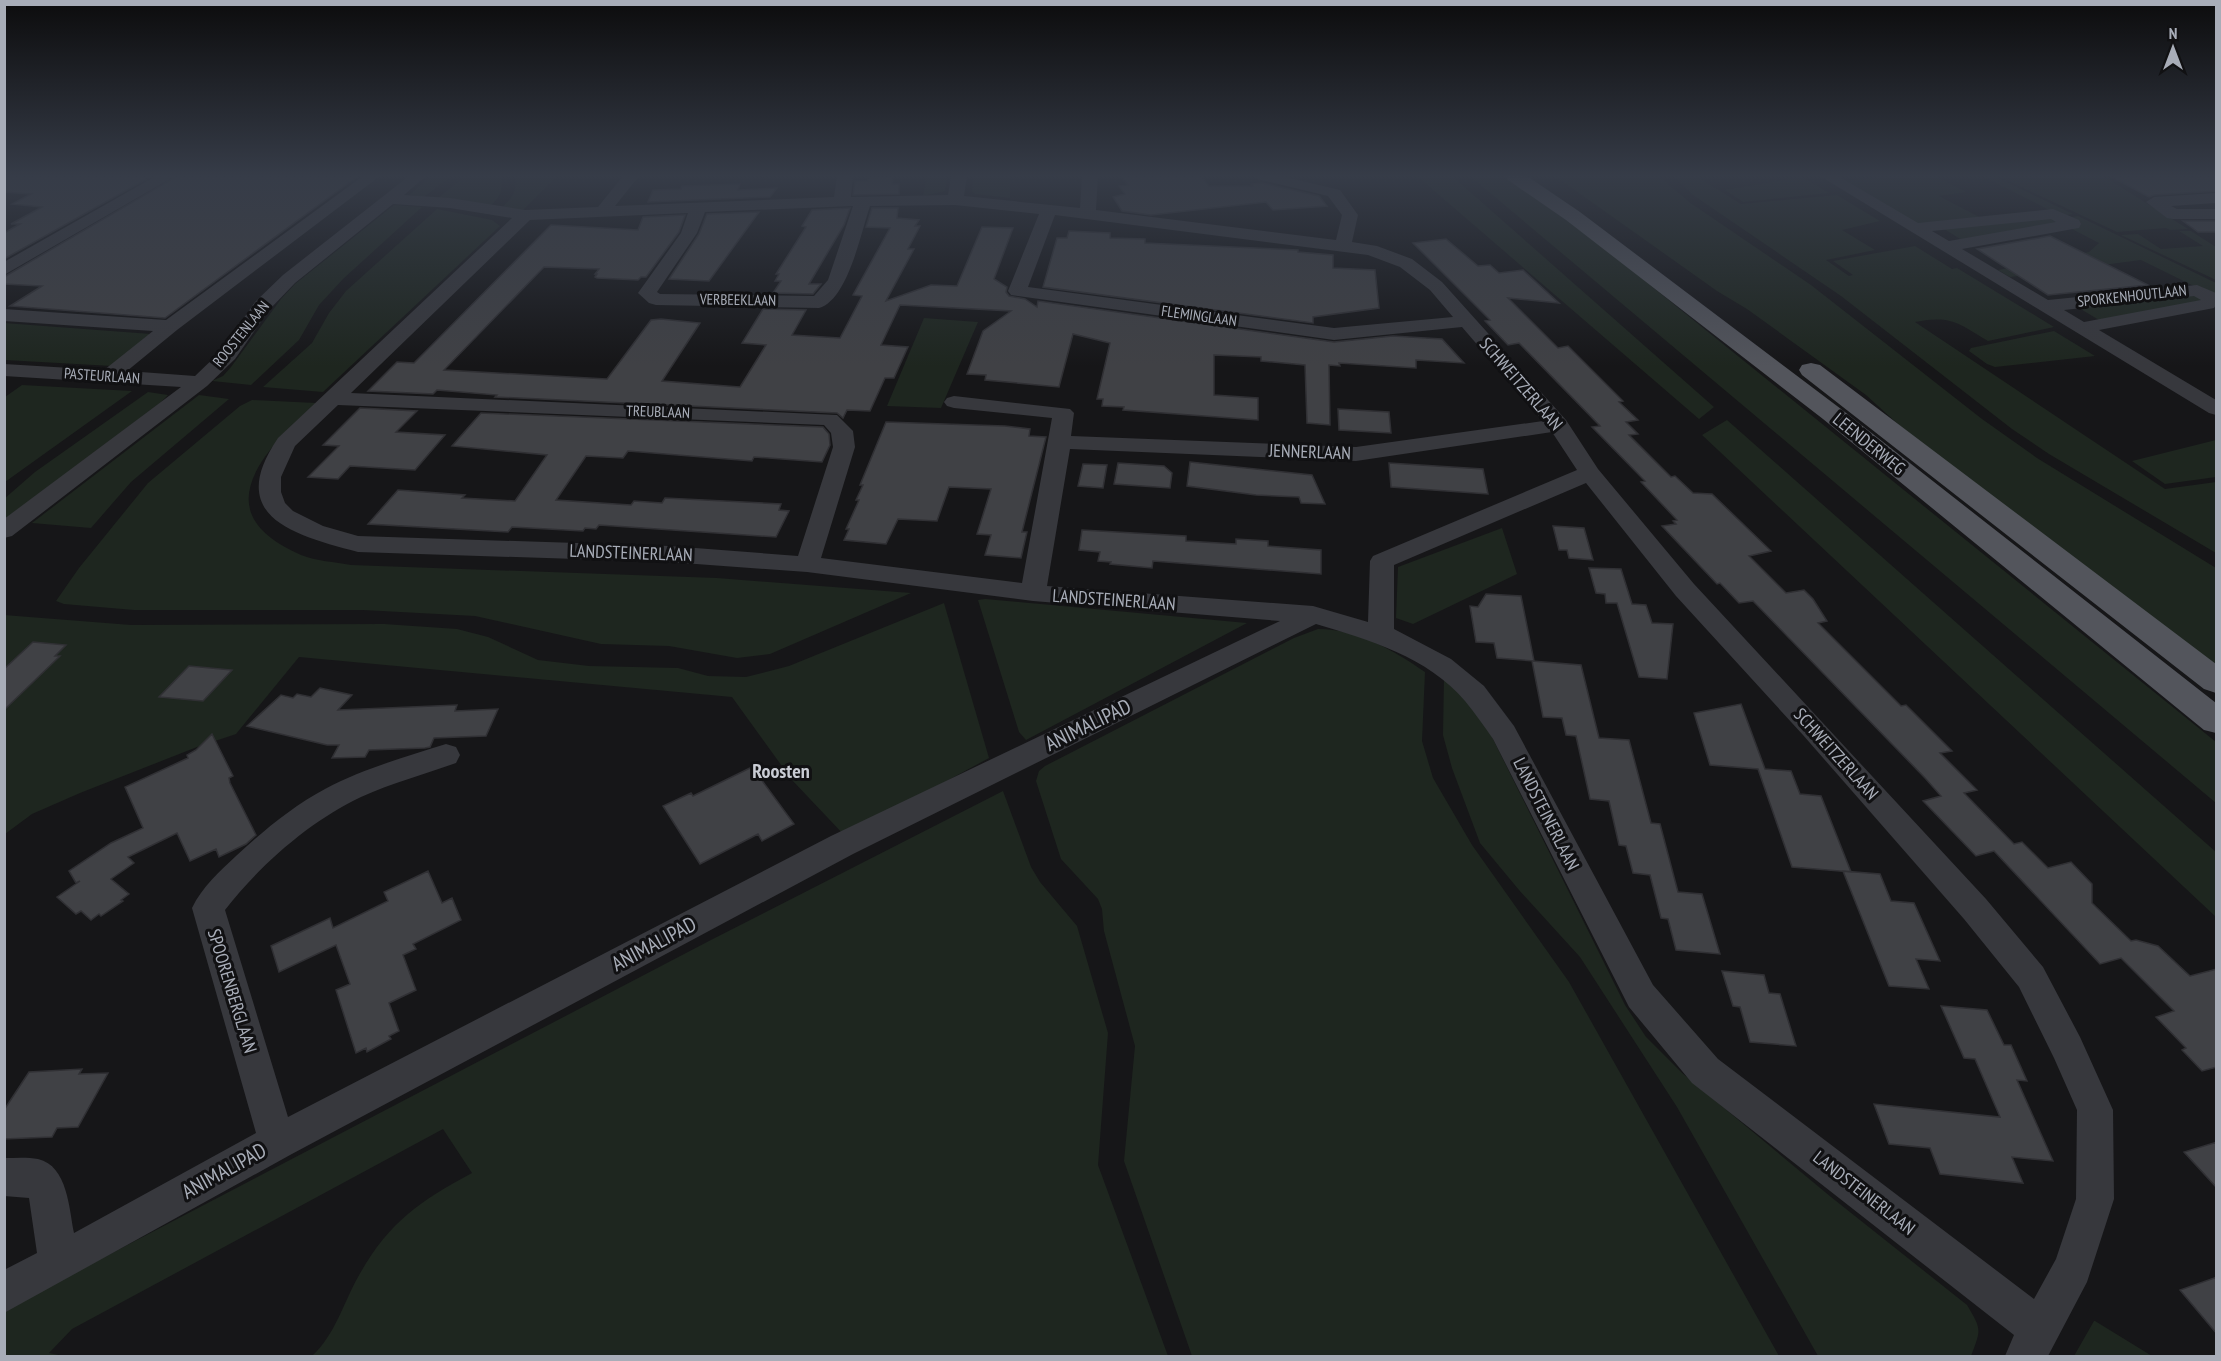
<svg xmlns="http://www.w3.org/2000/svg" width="2221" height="1361" font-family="'PT Sans Narrow',sans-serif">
<rect width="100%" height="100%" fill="#161618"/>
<!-- green -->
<path fill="#1e261f" d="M432,176h19l-27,21 -15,-2z
M465,176h36c2,12 0,21 -10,29l-53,-7z
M515,176h42l-34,34 -21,-3c11,-9 15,-17 13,-31z
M927,176h20l-2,15 -22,5z
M973,176h37v22l-35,-4 -3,-3z
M1417,176h35l262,231 -15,12z
M1470,176h35l88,63 623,503v61z
M1555,176h104l30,26 122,83 171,134 55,39 179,110v102l-316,-244 -34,-31 -119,-86 -30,-18z
M1674,176h22l45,28 96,-9 43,26 -38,9 33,20 -49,10 23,16 4,-1 -20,-14 82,-15 37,23 5,-1 97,59 -66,14c-30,-18 -37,-26 -73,-19l250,167 51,-7v71l-167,-99 -37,-25 -171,-133 -148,-101z
M1891,176h44l31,16 -27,4 44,23 -65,7 -76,-45z
M1982,176h12l79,38 -12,2z
M1998,176h105l85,53 -18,1 -4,-2 -49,4z
M1802,177l27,16 -86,9 -18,-12z
M394,205l28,2 -79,72 -24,26 -20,35 -48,45 -39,-4 11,-5 8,-9 50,-68 14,-15z
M437,209l55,11 8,6 -177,166 -60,-5 49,-44 17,-30 17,-22z
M2078,216l138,67v10l-6,1 -69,-34 -131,17 -12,-7 91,-18 10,-9 -31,-16 -3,-9z
M2051,217l12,4 -98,21 -24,-15z
M2179,231h12l25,16v33l-95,-45 17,-1 23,15 42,-3z
M2194,292l15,7 -105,24 -30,-18z
M924,318l54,4 -37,86 -54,-2z
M4,323l147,11 -39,32 -107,-6z
M2054,331l41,25 -100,11 -8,-3 -18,-13 2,-3z
M22,385l110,6 -127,91v-85z
M148,392l20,3 -8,8 -155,116 -1,-20 31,-27z
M199,395l30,4 -98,83 -40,46 -59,-5z
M252,400l64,3c-53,48 -113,110 -15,152 15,6 34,7 50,10l366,13 194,15 -141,61 -33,4 -68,-12 -68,-2 -126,-28 -112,-6h-229l-70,-6 -8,-3 23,-33 69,-85 92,-77z
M1727,420l489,432v65l-514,-482z
M2216,440v37l-51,7 -33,-23z
M1502,528l15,46 -104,50 -17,-6 2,-51z
M985,599l262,24 -221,117 -7,-8 -41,-132z
M944,603l45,155 -144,78 -53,-56 -60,-83 -433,-40 -63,77 -39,13 -117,46 -48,21 -27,20 -1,-219 127,10 253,-1 73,5 31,8 50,23 51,6 89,2 30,8 38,1 43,-11z
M1318,629c39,0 75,21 107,43l-3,69 11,37 39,67 97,137 210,374h-587l-68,-195 11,-115 -31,-115 -2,-22 -4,-10 -37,-40 -25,-78 3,-10 6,-5 249,-128z
M1444,677l29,31 16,23 136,274 21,32 36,36 149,124 136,108c15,25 14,24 4,51h-153l-141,-249 -97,-150 -61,-67 -39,-47 -28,-75 -9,-33z
M1003,791l28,76 9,15 37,44 31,107 -10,132 70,191h-856c23,-21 31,-52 46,-79 30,-54 60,-75 114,-104l-29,-44 -371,200 -23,24 14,3h-58v-47l704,-368z
M2094,1321h1l57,35h-78z"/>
<!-- building -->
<path fill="#404145" stroke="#303034" stroke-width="1.5" d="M4,176h148l-148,83v-26l16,-9h-9l31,-17 -30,-3 19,-10 -27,-2z
M177,176h181l-193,142 -155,-12 32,-20 -38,-2v-7z
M1121,176h80l8,10h44l-2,-2 11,-1 57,13 8,10 -54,4 -7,-8 -115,13 -29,-4 -9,-14 12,-3 -6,-8 9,-1z
M2110,176h107v15l-63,4 -5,2z
M893,177l-1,7h7v10l-46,1 2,-14h13v-3z
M740,184l-2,6 39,-2 -7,9 -122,5 5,-12 28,-1 1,-3z
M850,208l-6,17 -35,59h12l-8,10 -40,-1 8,-12h-6l4,-7h-3l30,-47 -4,-1 10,-16z
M872,208h26l-1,10 22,2 -4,6h5l-12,23h6l-28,52 45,-16 26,1 25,-59 31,1 -19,51 13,8 -1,5 3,4 16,3 12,8 1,-6 296,41 59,-6 49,3 22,24 -48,-3v8l-77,-5 1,3 -11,-1 1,60 -23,-2 -2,-58 -44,-4v-4l-47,-2v40l44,3v22l-135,-10 1,-3 -22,-1 1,-7h-6l13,-56 -37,-9 -14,53 -74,-7 1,-5 -19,-1 16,-43 28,-20 -111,-6 -19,40 27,2 -14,31h-9l-15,33 -23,-1 -4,8 -6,-5 -342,-16 2,-2 -60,-5 -4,4 -65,-3 29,-29 17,1 137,-138 87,5 5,-13 42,-2 -6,17 -33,45h-5l-3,3 -41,-2 -2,-1 2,-3h-2l4,-5 -55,-2 -100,103 163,9 44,-59 10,-1 39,4 -38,58 78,6 26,-42 -24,-2 21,-34 43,1 -14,25 48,3 22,-42 -9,-1 37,-67 -24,-1z
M759,212l-50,69 -40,-2 30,-45 8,-20z
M2183,221h34v11h-19z
M1069,231l41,2v5l35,1v4l153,7v2l35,3v13l42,2 4,38 -66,9v6l-270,-36 14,-49h10z
M2050,236l98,49 -100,10 -71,-46z
M1446,239l32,27 12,-1 9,8 24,-3 36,33 -51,-5 50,50 10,-2 55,55 -4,1 19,18 -12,2 12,12 -9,1 42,42 4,-1 18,17 19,1 59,57 -22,5 37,37 18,-3 9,9 14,22 -9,2 83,83 5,-1 46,46 -12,2 37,37 -13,3 50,51 8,-2 26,26 23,-6 21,22v19l39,38 5,-1 22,6 32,30 27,-7v98l-15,4 -20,-21 4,-2 -30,-31 18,-6 -53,-53 -21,6 -106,-113 -18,5 -53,-55 18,-5 -16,-18 -172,-177 -14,2 -19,-20 -3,1 -55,-58 14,-2 -3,-3 4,-1 -36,-38 4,-1 -53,-54 8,-1 -81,-83 -11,2 -23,-24 5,-1 -77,-77z
M360,408l57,3 -21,21 49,3 -30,35 -65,-4 -12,13 -30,-2 31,-31 -16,-1z
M1338,409l51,3 2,21 -52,-3z
M481,413l342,14 6,7 1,11 -8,17 -68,-5 -2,4 -124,-10 -5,7 -37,-2 -30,44 75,5 3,-4 28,2 3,-5 116,6 -2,6 10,1 -13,26 -177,-12 -3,4 -11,-1 -2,3 -71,-4 -4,5 -140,-8 30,-34 67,5 -3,3 53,3 32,-46 -95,-9z
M886,422l119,4 25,3 -1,7 17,1 -24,95h5l-6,26 -36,-3 6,-20 -14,-1 14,-45 -42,-2 -12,34 -39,-2 -12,25 -42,-4 5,-11h-3l13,-29h-3l7,-15h-3z
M1190,462l122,13 13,29 -24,-1 -2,-6 -43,-2 -69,-9z
M1118,463l46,3 8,7 -2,15 -56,-4z
M1389,463l94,6 5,25 -97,-7z
M1083,464l24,1 -4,23 -25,-2z
M1553,526l31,2 9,32 -24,-2 -2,-8h-8z
M1082,530l104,6v5l50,3v-5l32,2v5l53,4v24l-168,-13 -1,7 -42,-4 1,-2 -13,-1 2,-9 -21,-2z
M1589,568l32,1 11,35 14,1 6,18 21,1 -6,55 -28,-2 -22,-74h-11l-1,-9 -9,-1z
M1486,594l35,2 13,65 -37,-3 -3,-15 -18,-1 -6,-36 8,1z
M33,642l33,3 -11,11h5l-56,54v-41z
M1532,661l49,4 18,73 30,2 22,83 9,1 18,68 24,2 18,60 -44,-4 -8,-31 -7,-1 -11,-43 -17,-2 -7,-27 -7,-1 -10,-44 -19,-2 -14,-63 -10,-1 -4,-17 -19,-1z
M189,666l43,4 -29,31 -44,-4z
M320,688l32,7 -14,15 119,-5 -2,6 43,-2 -12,27 -52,2 -4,9 -5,1 -56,2 -4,7 -33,1 7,-13h-12l-80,-19 34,-31 12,3 4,-4 14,3z
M1741,704l24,65 26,2 9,23 21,2 30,76 -59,-5 -34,-98 -48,-4 -16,-52z
M212,734l21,42 -4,2 1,5 26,52 -10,9 -27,13 -3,-8 -26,12 -13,-28 -49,24 6,6 -23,16 18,15 -8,6 2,1 -22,15 -2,-2 -8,6 -10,-9 -5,3 -19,-17 23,-16 -4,2 -7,-12 42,-28 32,-15 -18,-41 63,-29 -1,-3 9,-5z
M752,767l42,57 -32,17 -4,-7 -58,30 -37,-58 28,-13 2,3z
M428,871l14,32 10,-5 9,22 -48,24 3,5 -13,6 13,35 -27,13 10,28 -10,5 2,3 -24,13 -1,-4 -10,5 -20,-63 14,-6 -14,-39 -57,27 -8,-26 59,-28 3,10 55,-27 -4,-9z
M1843,871l37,3 11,27 23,2 26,58 -24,-2 13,30 -40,-3z
M1722,971l42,4 5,18 11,1 16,52 -46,-4 -10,-35 -7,-1z
M1941,1006l46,4 17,35h7l16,36 -10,-1 36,81 -41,-4 11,26 -83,-9 -10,-26 -41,-4 -15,-40 126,13 -25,-58 -11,-1z
M82,1069l-3,5 29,-1 -30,54 -21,1 -5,9 -48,2v-29l25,-38z
M2217,1142v46l-33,-36z
M2217,1277v57l-37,-44z"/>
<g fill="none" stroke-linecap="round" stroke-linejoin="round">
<!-- street -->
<path fill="#37383d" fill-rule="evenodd" d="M156,176h19l-171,99v-13z
M363,176h17l-203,154 -50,41 68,5 26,-25 34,-49 28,-27 126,-99h17l-22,19 46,3 75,12 73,-3 25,-31h16l-24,30 219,-9 3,-21h16l-2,21 97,-2 3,-19h16l-3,20 116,12 2,-32h16l-2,34 240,30 6,-25 -14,-19 -71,-17 -2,-3h26l59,14 18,25 -6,27 25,4 35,13 30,23 124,138 32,49 96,115 292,315 57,68 37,70 33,73 1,89 -27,83 -39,74h-43l9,-21 -322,-252 -63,-76 -136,-268c-9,-13 -18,-26 -28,-38 -37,-44 -96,-61 -149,-77l-463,230 -563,301 -286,158v-43l33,-17 -8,-55 -25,-2v-38c11,0 24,-1 34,1 30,7 31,50 36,74l182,-100 -64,-225c10,-21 28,-37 44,-52 27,-25 57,-50 89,-67 37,-20 80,-32 121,-45l10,3 4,8 -4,8c-31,11 -64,20 -95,34 -51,24 -101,68 -136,113l63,207 543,-281 449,-215 -247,-20 -226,-29 -138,-10 -311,-10c-64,-17 -134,-35 -80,-114l234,-220 -62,-10 -57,-4 -98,79 -26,27 -34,49 -28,27 -195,150 -8,2v-19l177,-132 -177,-11v-12l100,6 49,-39 -149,-10v-12l162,11zM955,205l84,9 -31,77 3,4 323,45 128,-13 81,94 -187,26 -285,-11 3,-23 -4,-4 -116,-13 -7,2 -3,4 3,4 7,2 98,10 -30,165 -201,-25 34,-111 -2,-16 -16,-16 -486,-22 179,-173 158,-7 -7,20 -43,60 11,10 7,2 163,3c29,-8 42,-76 51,-102zM853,206l-25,74 -14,16 -154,-2 -3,-2 40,-59 8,-21zM1055,215l313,40 32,12 30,23 23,27 -119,11 -306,-41zM338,405l486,20 7,8 2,14 -35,109 -129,-10 -311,-10 -35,-10 -30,-15 -8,-8 -4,-11v-15l14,-31zM1552,432l25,38 -204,86 -3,5 -2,61 -55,-16 -266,-20 23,-137 286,12zM1586,483l90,113 127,139 161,184 55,68 35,71 23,52 -1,89 -20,60 -22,40 -316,-240 -65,-74 -139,-259 -30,-40 -33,-27 -57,-30v-64z
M1820,176h18l80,47 135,-14 26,11 2,4 -2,4 -6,1 -111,20 86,51 149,-15 19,8v12l-2,3 -115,22 117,70v15l-7,-2zM2051,219l5,3 -107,19 -17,-10zM2194,296l7,4 -117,22 -20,-12z
M2216,193v10l-45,3 6,3h39v10h-43l-6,-1 -21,-16 8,-5z"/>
<!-- primary -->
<path fill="#53555c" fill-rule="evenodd" d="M1506,176h21l53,36 261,197 375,294v30l-12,-3 -381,-311 -257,-199 -58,-40z
M1811,363l9,2 396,299v29l-12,-4 -402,-314 -3,-5 3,-5z"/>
</g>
<!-- sky -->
<linearGradient id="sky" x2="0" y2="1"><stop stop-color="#0c0c0d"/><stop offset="0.48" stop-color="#363c48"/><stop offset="1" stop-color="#363c48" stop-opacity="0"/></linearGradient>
<rect width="2221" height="366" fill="url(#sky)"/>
<g text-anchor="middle" stroke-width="6" stroke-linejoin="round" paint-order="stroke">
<!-- far-street labels -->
<g font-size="15" fill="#a8adb8" stroke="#111113">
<text transform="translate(2132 296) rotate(-6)" y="5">SPORKENHOUTLAAN</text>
<text transform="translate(738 300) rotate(1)" y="5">VERBEEKLAAN</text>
<text transform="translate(1199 316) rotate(8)" y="5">FLEMINGLAAN</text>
<text transform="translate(241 334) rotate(-51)" y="5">ROOSTENLAAN</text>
<text transform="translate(102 376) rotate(4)" y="5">PASTEURLAAN</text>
<text transform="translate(658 412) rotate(2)" y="5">TREUBLAAN</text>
</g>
<!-- street labels -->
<g font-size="18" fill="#a8adb8" stroke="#111113">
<text transform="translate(1521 384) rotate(49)" y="6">SCHWEITZERLAAN</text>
<text transform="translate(1869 444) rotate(39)" y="6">LEENDERWEG</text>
<text transform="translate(1310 452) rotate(2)" y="6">JENNERLAAN</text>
<text transform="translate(631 553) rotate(2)" y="6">LANDSTEINERLAAN</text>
<text transform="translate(1114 600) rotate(4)" y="6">LANDSTEINERLAAN</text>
<text transform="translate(1836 754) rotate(48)" y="6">SCHWEITZERLAAN</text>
<text transform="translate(1546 814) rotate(63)" y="6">LANDSTEINERLAAN</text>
<text transform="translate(232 991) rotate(73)" y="6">SPOORENBERGLAAN</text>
<text transform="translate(1864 1193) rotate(38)" y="6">LANDSTEINERLAAN</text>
</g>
<!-- neighbourhood labels -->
<g font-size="20" font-weight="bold" fill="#c9ccd4" stroke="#111113">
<text x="781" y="778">Roosten</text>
</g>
<!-- near-street labels -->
<g font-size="21" fill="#a8adb8" stroke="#111113">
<text transform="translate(1088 725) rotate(-26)" y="7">ANIMALIPAD</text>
<text transform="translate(654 944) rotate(-28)" y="7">ANIMALIPAD</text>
<text transform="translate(224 1171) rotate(-29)" y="7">ANIMALIPAD</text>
</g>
</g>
<!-- border -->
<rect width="2221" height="1361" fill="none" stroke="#a8adb8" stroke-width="12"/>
<!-- north arrow -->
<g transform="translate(2173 48)" stroke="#111113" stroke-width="4.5" paint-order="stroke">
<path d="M0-4.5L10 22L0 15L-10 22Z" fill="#a8adb8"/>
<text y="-9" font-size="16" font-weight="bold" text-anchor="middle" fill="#a8adb8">N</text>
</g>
</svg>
